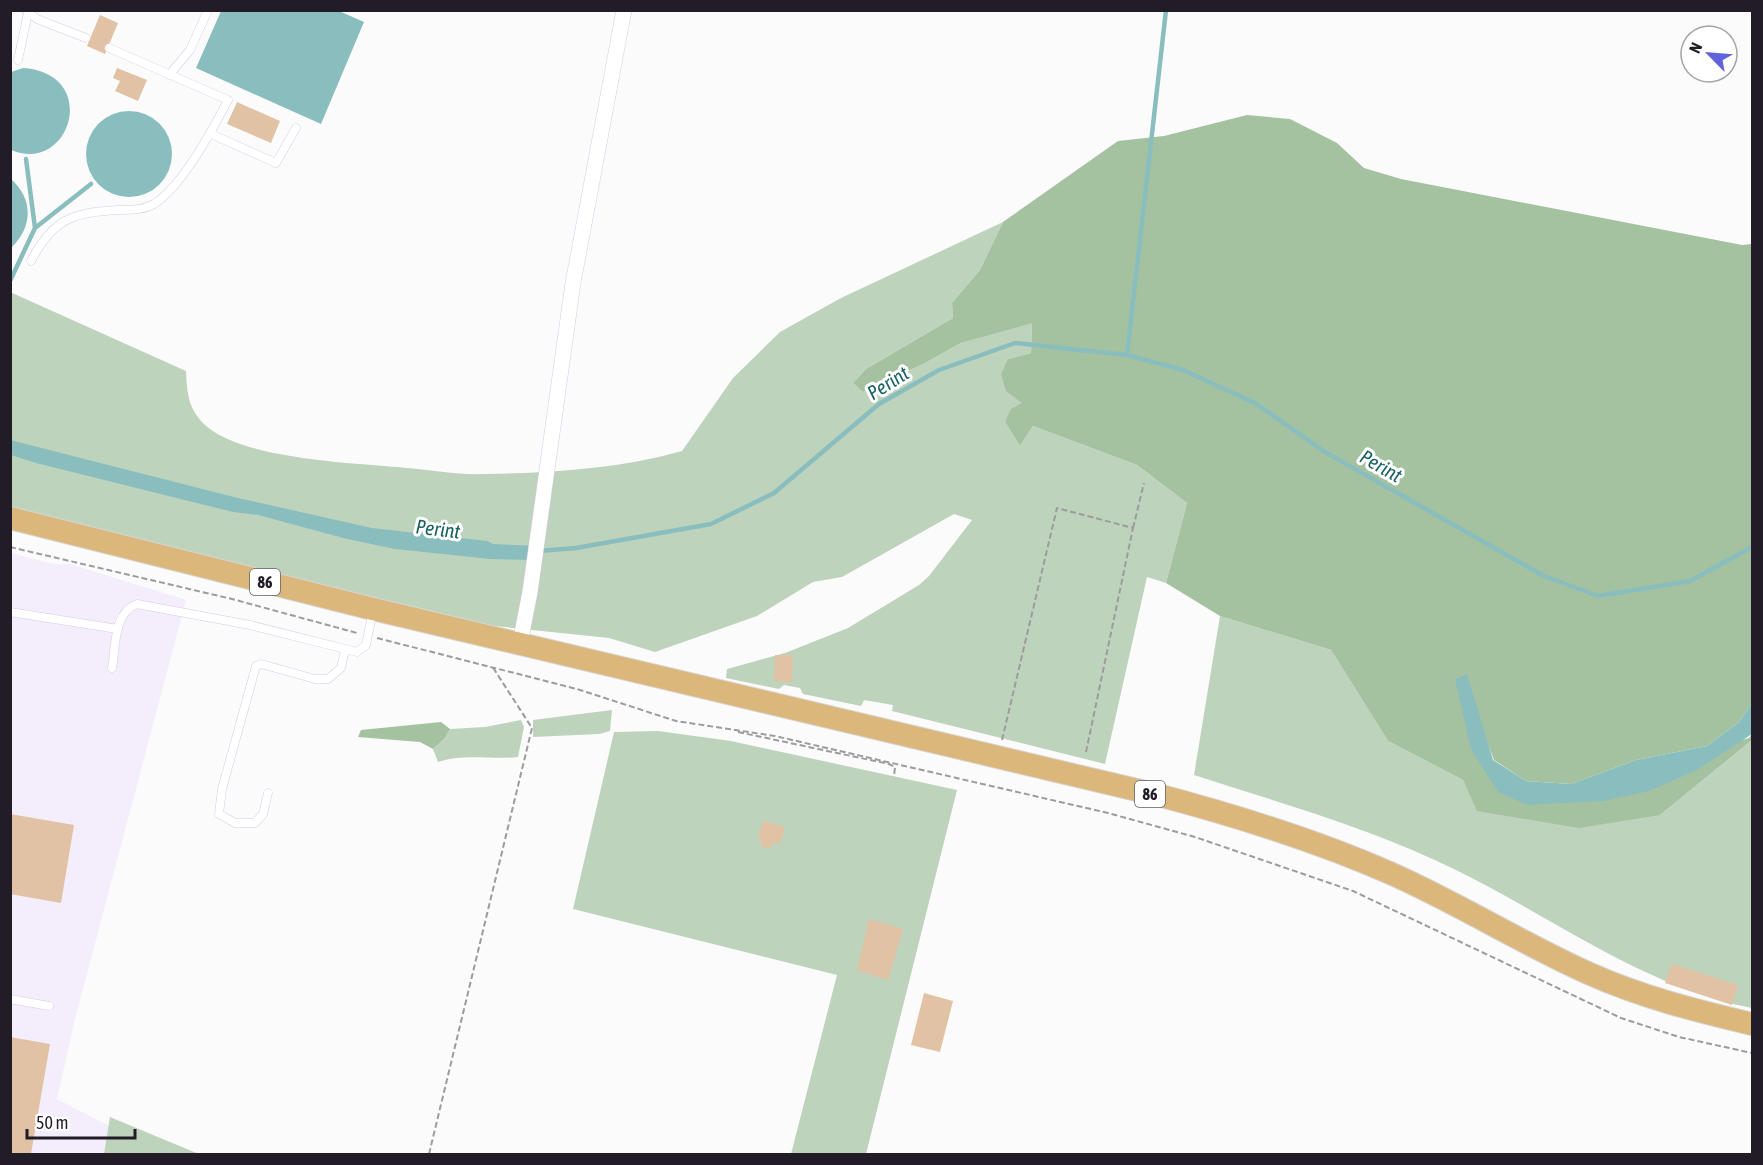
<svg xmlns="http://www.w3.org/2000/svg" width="1763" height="1165" font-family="'Asap Condensed',sans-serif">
<rect width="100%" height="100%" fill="#fbfbfb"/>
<!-- built -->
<path fill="#f4edfb" d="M11,553l42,11h17l116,36 -111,419 -18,80 52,27 -5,28h-93z"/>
<!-- green -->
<path fill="#bed3bc" d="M1003,222l-23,48 -28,33 1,15 -87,51 -13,14 10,9 62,-29 36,-20 71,-21 -1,31 -23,6 14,44 -17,19 15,24 13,-20 104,39 50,38 -21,80 -19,-6 -42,187 -213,-53 1,-6 -29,-5 -3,6 -58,-12 -3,-6 -16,-3 -5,4 -53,-11 1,-9 58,-16 63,-25 71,-43 10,-9 43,-56 -18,-6 -112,63 -29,5 -56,34 -102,36 -46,-14 -124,-13 -474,-116 -1,-217 176,79c1,22 2,37 18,53 37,36 152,39 203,44 25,2 51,7 77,6 66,-1 134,-5 198,-23l51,-73 47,-46 61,-34z
M1220,616l111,34 57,91 75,39 15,31 182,4 92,-75v268c-108,-21 -197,-89 -294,-137 -84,-42 -175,-67 -264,-96z
M612,710l-2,21 -11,3 -66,3v-17z
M521,720l3,7 -6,30c-26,3 -55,-4 -80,5l-5,-13 12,-11 5,-9 35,-2z
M658,731l73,10 226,49 -91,364h-75l46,-179 -264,-66 41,-177z
M110,1117l84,35 6,2h-96z"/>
<!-- forest -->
<path fill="#a4c1a0" d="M1247,115l43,4 47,24 27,25 37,11 341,66 10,-1v459l-13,19 -32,24 -71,14 -65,24 -45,-3 -32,-21 -12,-31 -11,20 56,56 222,-67 3,-4v6l-92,75 -81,13 -102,-17 -14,-31 -75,-39 -57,-91 -111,-34 -54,-33 21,-80 -50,-38 -104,-39 -13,20 -15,-24 6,-13 11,-6 -16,-12 -5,-17 7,-15 23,-6 1,-30 -71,20 -36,20 -62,29 -10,-9 13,-14 87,-51 -1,-15 28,-33 23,-48 115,-81 46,-5z
M441,722l9,7 -5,9 -12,11 -13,-7 -62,-5 3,-7z"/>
<!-- water -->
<path fill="#8abebe" d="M221,11h118l25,11 -43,102 -125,-56z
M23,68c78,5 48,107 -12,82v-78z
M86 154a43 43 0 1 1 86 0a43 43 0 1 1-86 0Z
M10,178c24,21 23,49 1,70z
M10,440l228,58 134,30 116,13 5,3 48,2 -3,14 -48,-1 -95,-10 -48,-10 -89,-24 -25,-3 -197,-49 -25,-8z
M1467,674l26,86 33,21 45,3 65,-24 71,-14 32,-24 13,-19v31l-55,36 -48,21 -46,10 -76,4 -29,-13 -27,-43 -16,-70z"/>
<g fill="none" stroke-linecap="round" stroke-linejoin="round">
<!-- stream -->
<path stroke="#8abebe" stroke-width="4.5" d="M26,159l9,69
M10,281l25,-53 56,-44
M1127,355l39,-345
M539,551l37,-3 135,-24 63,-31 105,-89 60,-34 76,-27 112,12 56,15 72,33 70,49 219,124 54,20 92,-15 62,-34"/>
</g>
<!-- building -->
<path fill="#e2c2a4" d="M100,15l18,8 -13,31 -18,-8z
M117,68l30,12 -9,21 -23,-10 5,-10 -7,-3z
M237,102l43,19 -9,22 -44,-19z
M775,655h18l-1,27 -18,-1z
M10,814l64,11 -13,78 -51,-9z
M763,821l22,6 -5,17 -8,-2 -1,7 -10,-3 1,-6 -4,-1z
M869,919l34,10 -15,51 -31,-10z
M1672,964l66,21 -6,20 -67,-22z
M924,993l29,8 -13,51 -29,-7z
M10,1037l40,7 -19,110h-21z"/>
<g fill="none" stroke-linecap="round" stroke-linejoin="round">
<!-- service casing -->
<g stroke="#d7cae6" stroke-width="9">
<path id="service" d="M26,10l11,9 49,19
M18,60l10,-47
M169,75l21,-25 18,-40
M211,134l65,29 20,-35
M31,261c22,-42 42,-49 88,-51 12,0 24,0 35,-6 28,-17 59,-75 74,-104l-119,-52
M10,612l108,17
M112,668c4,-22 1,-55 25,-64l113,21 107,27 9,-7 7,-35
M268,793l-5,21 -8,9h-20l-16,-9 3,-25 34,-123 5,-2 54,15h13l13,-11 4,-18
M10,999l39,7"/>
</g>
<!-- minor casing -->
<g stroke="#d7cae6" stroke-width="16">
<path id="minor" d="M520,643l10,-51 43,-309 51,-273"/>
</g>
<!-- primary casing -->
<g stroke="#d7d6d8" stroke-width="24">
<path id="primary" d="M10,518l363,91 785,186c79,21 157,45 232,78 68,30 131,70 198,100 53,24 109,38 164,51"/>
</g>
<!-- path -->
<path stroke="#9d9b9f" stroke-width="2" stroke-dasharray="6 3" stroke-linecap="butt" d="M1133,528l11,-45
M10,547l222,52 125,34
M377,638l200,51 99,32 99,15 333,77 87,24 158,54 268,127 58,19 73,16
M738,732l151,32 6,3 -1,10
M1002,740l55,-232 76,20 -47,224
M429,1154l103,-426 -40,-62"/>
<!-- service -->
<use href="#service" stroke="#fff" stroke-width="8"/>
<!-- minor -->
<use href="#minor" stroke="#fff" stroke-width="15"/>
<!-- primary -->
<use href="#primary" stroke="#dcb77c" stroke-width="22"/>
</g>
<g text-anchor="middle" stroke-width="6" stroke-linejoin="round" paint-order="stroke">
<!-- shield labels -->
<g fill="#fff" stroke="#646067" stroke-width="1.5">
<rect x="250" y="569" width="30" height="26" rx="4.5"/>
<rect x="1135" y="781" width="30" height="26" rx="4.5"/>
</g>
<g font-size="16" font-weight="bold" fill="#211c26">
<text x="265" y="588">86</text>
<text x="1150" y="800">86</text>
</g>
<!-- water labels -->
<g font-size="20" font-style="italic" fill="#1a6262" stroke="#fff">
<text transform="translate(888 383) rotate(-32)" y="7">Perint</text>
<text transform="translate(1381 466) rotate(30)" y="7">Perint</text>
<text transform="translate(438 529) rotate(7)" y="7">Perint</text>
</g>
</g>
<!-- border -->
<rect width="1763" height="1165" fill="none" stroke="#211c26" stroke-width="24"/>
<!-- north arrow -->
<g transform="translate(1709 54) rotate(295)"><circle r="28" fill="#ffffff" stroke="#a6a4a8" stroke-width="1.5"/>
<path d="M0-4.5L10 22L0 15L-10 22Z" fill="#6163db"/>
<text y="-9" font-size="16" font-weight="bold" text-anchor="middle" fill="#211c26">N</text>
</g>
<!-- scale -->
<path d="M27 1129v9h108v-9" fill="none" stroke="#211c26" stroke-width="3"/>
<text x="36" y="1129" font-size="18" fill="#211c26" stroke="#ffffff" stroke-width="4.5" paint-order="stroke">50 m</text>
</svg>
